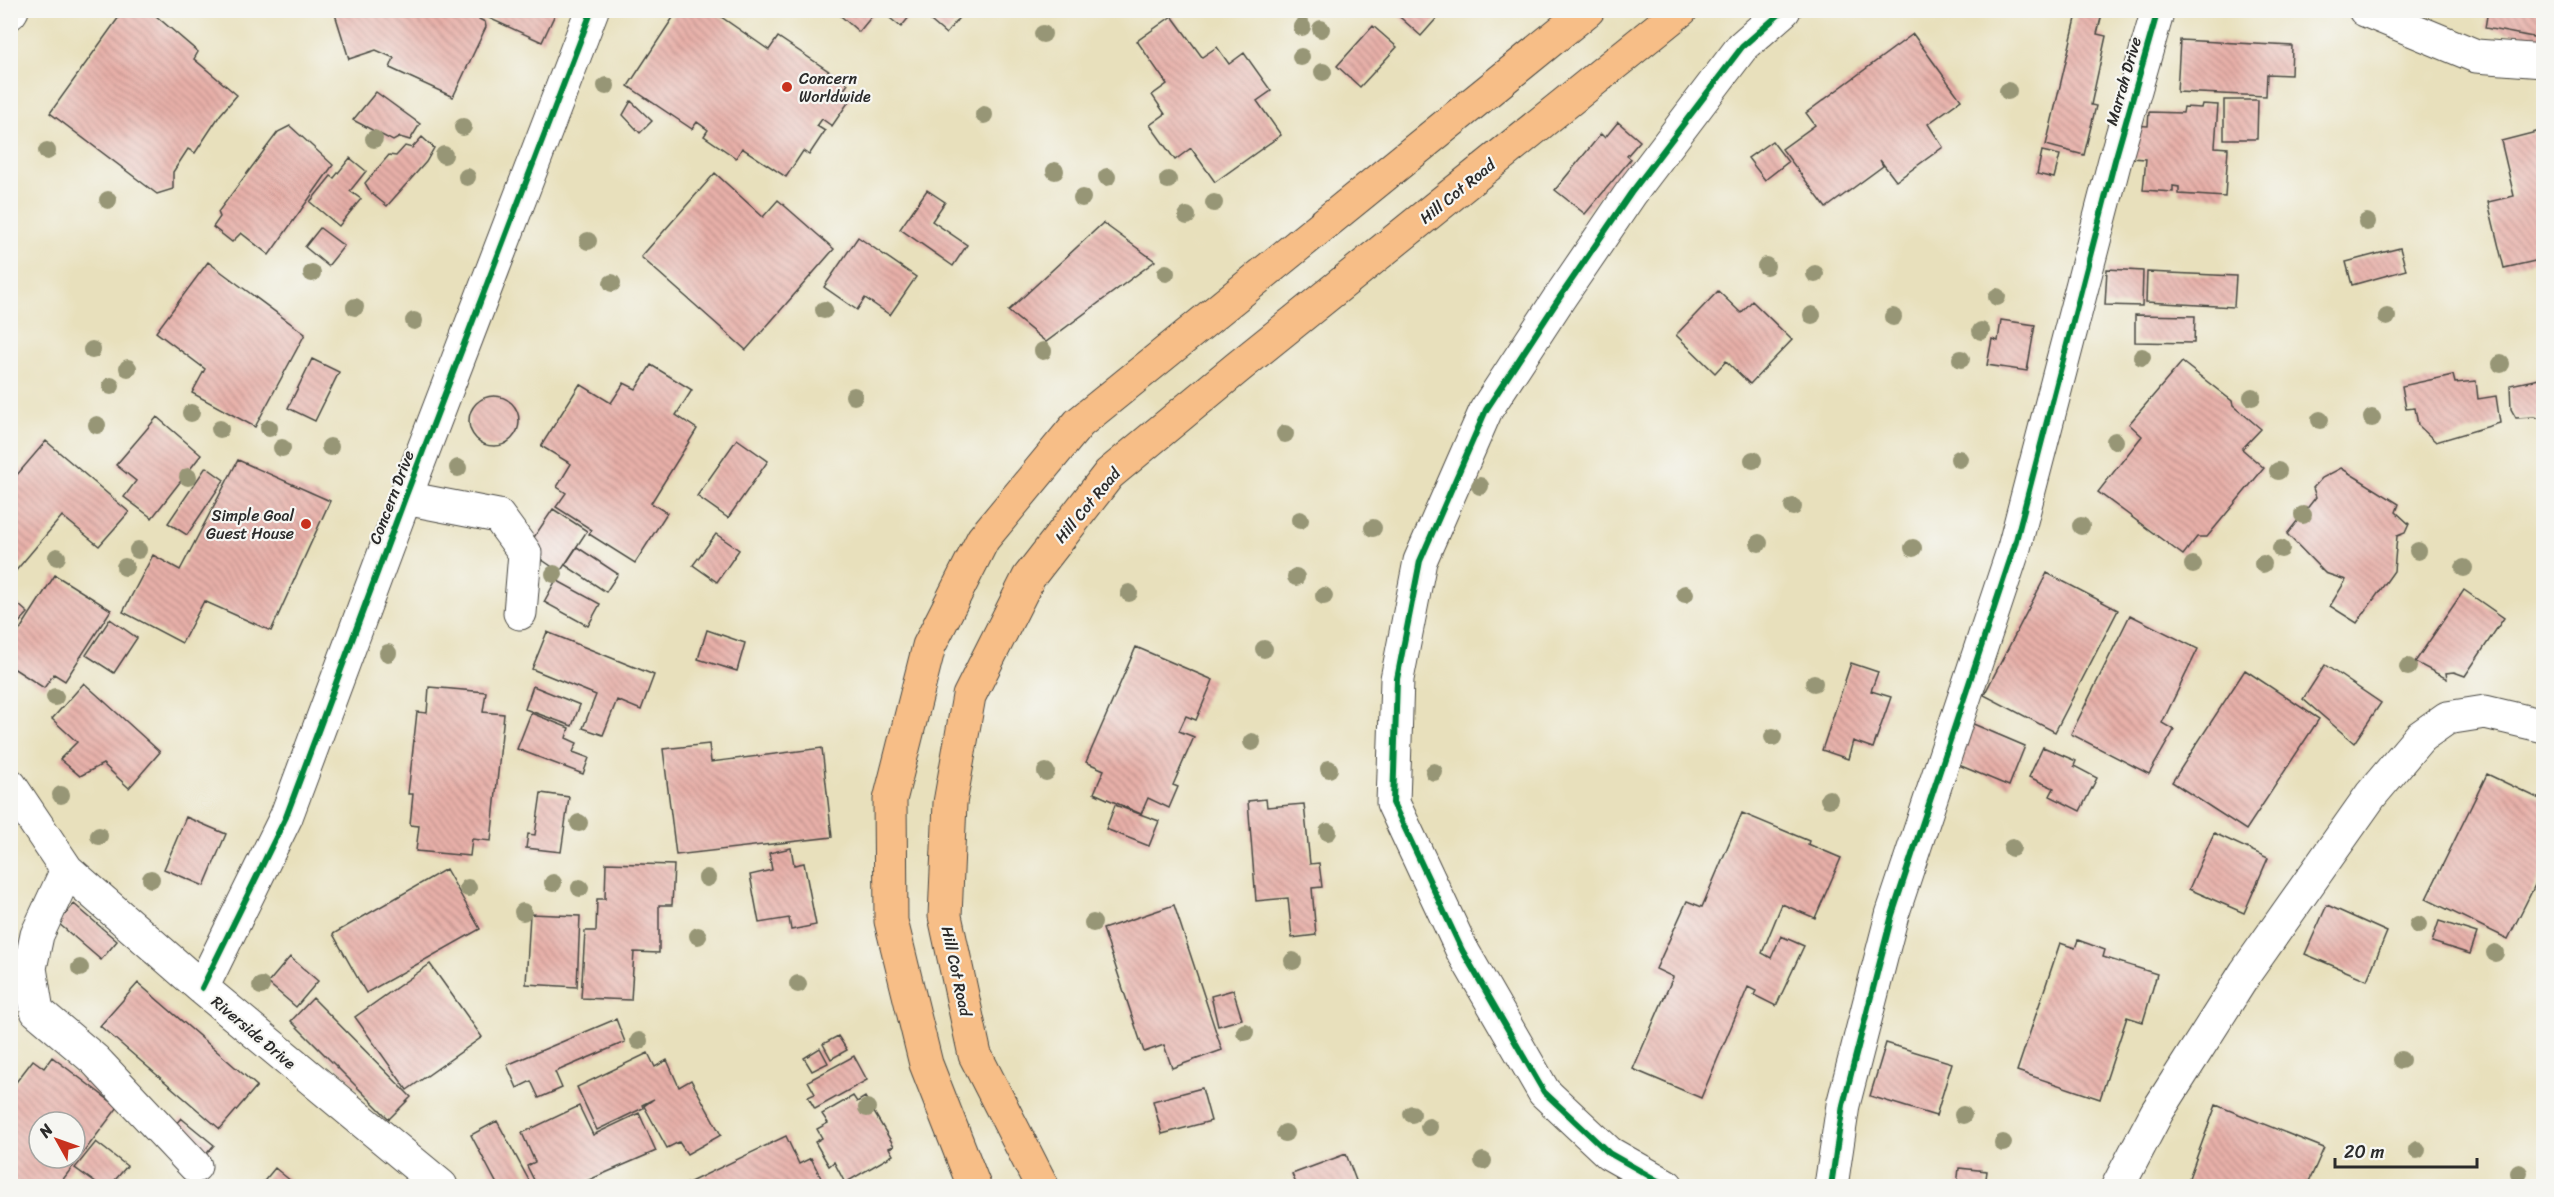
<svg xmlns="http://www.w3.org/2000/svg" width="2554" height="1197" font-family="Sriracha,sans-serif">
<defs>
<pattern id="building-back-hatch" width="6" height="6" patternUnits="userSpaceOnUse" patternTransform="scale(1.5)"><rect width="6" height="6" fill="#e8b0a9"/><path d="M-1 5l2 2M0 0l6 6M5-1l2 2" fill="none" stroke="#bc8f8a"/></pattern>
</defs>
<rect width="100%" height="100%" fill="#f6f6f2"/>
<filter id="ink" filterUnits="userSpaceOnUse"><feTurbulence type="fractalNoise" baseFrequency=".0167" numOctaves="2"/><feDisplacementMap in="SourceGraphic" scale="12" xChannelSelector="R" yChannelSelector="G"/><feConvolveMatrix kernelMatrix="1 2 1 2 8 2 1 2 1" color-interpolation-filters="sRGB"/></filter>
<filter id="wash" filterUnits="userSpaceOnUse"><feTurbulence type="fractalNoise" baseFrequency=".008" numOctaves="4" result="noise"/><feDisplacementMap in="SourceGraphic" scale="24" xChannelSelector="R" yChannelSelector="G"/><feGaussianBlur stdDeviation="1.35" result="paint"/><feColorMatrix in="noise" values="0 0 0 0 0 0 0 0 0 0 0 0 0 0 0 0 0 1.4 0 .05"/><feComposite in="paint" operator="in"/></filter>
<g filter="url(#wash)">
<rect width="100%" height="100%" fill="#e8e0bc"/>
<g id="blocks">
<!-- building -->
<path fill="url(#building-back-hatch)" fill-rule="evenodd" d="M124,10h25l49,42 -4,7 43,36 -17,20 -25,38 -7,-4 -15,23v17l-16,5 -107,-81z
M337,10h125l23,12 1,5 -33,70 -63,-29 4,-10 -18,-8 -27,9 -14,-45z
M471,10h86l-15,32z
M678,10h33l58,40 9,-13 70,47 -5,7 9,6 -20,29 -10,-7 -5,7 8,5 -16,24 -6,-4 -17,26 -44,-29 -6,10 -32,-22 4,-6 -11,-8 -5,7 -64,-43z
M834,10h43l-18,22z
M880,10h35l-14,17z
M918,10h47l-19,24z
M1392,10h52l-23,26z
M2078,10h25l-6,24 9,2 -15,69 5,1 -12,49 -38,-10z
M2488,10h56v29l-59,-11z
M1172,16l30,41 15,-10 12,17 15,-11 27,38 -14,10 24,34 -66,47 -24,-34 -16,12 -25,-35 15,-11 -13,-19 15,-11 -30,-43z
M1373,26l24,21 -37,40 -23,-21z
M1913,34l48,66 -33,24 15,23 -47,34 -16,-21 3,6 -57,42 -44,-59 33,-24 -9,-12z
M2180,40l112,6 -1,29 -24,-1 -1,22 -89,-4z
M376,92l44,32 -10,16 -10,-3 -7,4 -40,-21z
M2224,100h34l-1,39h-33z
M631,101l21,20 -12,12 -17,-18z
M2202,104l16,1 -3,42 13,1 -3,49 -46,-3v-7l-6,-1v6l-30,-2 3,-31 -16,-1 1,-33 17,1 1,-14 34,1 1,-6 17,1z
M1618,122l22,19 -13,15 4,3 -46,55 -30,-24 46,-56 4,4z
M290,126l43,39 -64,90 -28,-22 -9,9 -19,-15 7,-10 -2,-5 60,-80z
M2544,130v129l-40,9 -16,-66 26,-6 -13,-55z
M422,137l12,11 -8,14 -39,44 -16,-13 -6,-10 24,-28 7,1 9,-10 7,2z
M1772,141l16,21 -23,18 -17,-22z
M2042,151l18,4 -6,23 -17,-4z
M350,158l16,13 -16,20 11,8 -22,27 -29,-24 21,-26 3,2z
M715,173l48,44 15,-17 56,49 -88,101 -105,-93z
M927,190l18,12 -13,19 35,24 -14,21 -53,-37z
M1103,223l52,38 -109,81 -38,-31z
M320,228l24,18 -16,20 -23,-19z
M858,237l58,40 -26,38 -25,-17 -8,12 -33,-23z
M2400,248l6,22 -54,15 -6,-23z
M208,262l97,72 -50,93 -63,-34 13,-24 -49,-37z
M2107,269l36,2 -1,35 -37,-1z
M2147,272l89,4 -2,31 -88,-5z
M1718,291l23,22 11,-12 40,39 -42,44 -24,-23 -11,12 -39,-38z
M2135,315l60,1 -1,27 -59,-1z
M2001,320l34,5 -8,46 -40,-6 5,-26 6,2z
M312,359l27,13 -24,49 -27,-13z
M2182,362l50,39 1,4 28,24 -19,20 22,19 -57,69h-10l-14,18 -85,-63 44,-56 -13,-12z
M651,365l41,25 -16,25 21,14 -46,74 16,10 -32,50 -46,-29 3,-4 -36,-23 10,-14 -9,-6 14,-23 -30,-18 39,-62 31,19 13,-20 12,6z
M2453,375l2,8 21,-2 2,18 18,-3 4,27 -64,19 -18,-17 -3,-17 -9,1 -4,-23z
M2544,378v42l-10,-3 -18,1 -5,-9 -1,-24z
M469 421a25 25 0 1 1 50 0a25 25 0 1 1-50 0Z
M157,417l44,38 -49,63 -28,-21 12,-16 -20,-16z
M737,439l31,22 -40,57 -31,-22z
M46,441l83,71 -30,34 -37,-30 -48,57 -4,-3v-87z
M238,460l92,41 -59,130 -67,-30 -22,42 -59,-31 30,-57 27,15z
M206,467l18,13 -37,55 -19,-12z
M2341,468l58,36 -3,8 13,12 -4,9 -8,3 -3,35 -37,52 -27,-17 16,-26 -21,-7 -38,-39 29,-37 -3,-9 9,-10z
M553,509l34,22 -27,41 -34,-23z
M716,534l23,16 -22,32 -24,-17z
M577,547l41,27 -12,18 -41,-27z
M2047,573l71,37 -63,122 -71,-37z
M55,575l56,35 -46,71 -11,-7 -10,14 -34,-22v-21z
M556,580l44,24 -12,22 -44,-24z
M2464,590l40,28 -39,58 -11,-4 -8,1 1,6 -32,-17z
M10,597l18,16 -18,19z
M2130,615l68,34 -36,74 12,7 -25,44 -78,-40z
M110,619l27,19 -23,35 -28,-18z
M707,630l38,13 -8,28 -39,-12z
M547,632l107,43 -13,35 -24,-10 -14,35 -20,-7 13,-33 -64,-26z
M1136,647l77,33 -17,40 -10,-4 -7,15 15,6 -21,48 5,2 -9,21 -21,-10 -7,16 -47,-21 10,-23 -18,-8z
M1851,663l27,9 -7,19 20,6 -18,51 -20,-7 -5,18 -26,-9z
M2325,665l56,38 -27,40 -51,-44z
M2245,670l74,49 -73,111 -74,-48z
M84,683l76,69 -31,36 -26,-24 -23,12 -20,-17 17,-17 -25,-23z
M533,686l47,19 -8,21 -47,-17z
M429,687l57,5 -3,20 21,2 -13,127 -19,-2 -2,17 -54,-5 3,-25 -9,-1 3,-31h-5l9,-82 10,1z
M531,713l38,15 -3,10 11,5 -4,9 16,6 -6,16 -66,-25z
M1971,723l54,23 -16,40 -55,-23z
M709,744l2,18 111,-14 10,89 -156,18 -13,-106z
M2043,747l33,14 -2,5 23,12 -17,33 -30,-15 4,-8 -25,-11z
M2487,774l57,27v66l-36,72 -82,-40z
M541,793l28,4 -8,55 -35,-4 2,-14 7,1z
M1266,799l1,8 37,-3 6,60 9,-1 3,24 -10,1 4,47 -24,3 -4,-40 -32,3 -8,-100z
M1115,805l44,16 -10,25 -43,-17z
M1742,813l67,28 -1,3 33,14 -26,60 -33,-14 -20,49 9,5 10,-22 23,10 -28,60 -22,-11 2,-4 -8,-4 -47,111 -68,-29 40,-92 -17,-8 31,-68 15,6z
M186,817l40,17 -22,52 -40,-17z
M2214,833l54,25 -24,55 -55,-24z
M791,848l3,17 10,-2 12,62 -25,5 -2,-12 -30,5 -9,-48 22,-5 -3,-17z
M606,863l68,2 -2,40h-13v48l-25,-1 -3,48 -50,-2 4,-67h11l1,-32h8z
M446,869l34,60 -114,64 -33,-59z
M74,904l43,37 -16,19 -43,-37z
M1174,905l48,145 -50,18 -8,-23 -20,7 -41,-123z
M2327,905l60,27 -20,48 -62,-26z
M530,914l50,2 -3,71 -51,-3z
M2439,921l38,12 -7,21 -38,-12z
M2078,940l27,10 -2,7 54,17 -14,48 -16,-5 -27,82 -83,-28 43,-128 15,5z
M290,957l28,24 -22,26 -28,-24z
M430,964l52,73 -75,53 -52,-73z
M138,983l119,103 -37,43 -120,-103z
M1233,990l9,29 -24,7 -7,-30z
M313,998l98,99 -22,22 -98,-98z
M616,1019l9,23 -70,30 7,16 -23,10 -8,-17 -14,7 -10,-23z
M838,1036l9,14 -16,9 -8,-15z
M1886,1043l66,20 -16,53 -66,-20z
M820,1048l8,15 -16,8 -8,-13z
M648,1053l7,14 12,-7 12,27 12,-7 30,55 -34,19 -8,-12 -12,6 -23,-42 10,-7 -12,6 1,3 -46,22 -20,-43z
M854,1056l13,24 -52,29 -7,-12 7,-3 -7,-13z
M52,1057l66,50 -60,79h-48v-96l23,-30 11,8zM39,1122h36v36h-36z
M1202,1088l9,33 -49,13 -9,-33z
M853,1096l4,6 8,-5 29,49 -5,2 4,7 -48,28 -11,-21 -5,4 -14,-24 7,-4 -5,-9 11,-6 -6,-9z
M2216,1105l108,43 -17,38h-121z
M579,1106l14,29 46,-22 17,38 -81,35h-38l-10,-20 8,-4 -13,-29z
M181,1118l33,27 -12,14 -33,-27z
M497,1121l35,65h-34l-27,-51z
M786,1136l13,28 12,-6 14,28h-143z
M96,1142l31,24 -17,20h-10l-25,-18z
M1346,1154l12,32h-61l-5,-12z
M275,1168l22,18h-37z
M1959,1168l28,3 -2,15h-28z"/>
</g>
</g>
<g filter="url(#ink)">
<use href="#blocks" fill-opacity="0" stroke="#474641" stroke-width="1.5"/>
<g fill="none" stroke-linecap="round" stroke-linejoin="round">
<!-- minor casing -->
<g stroke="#474641" stroke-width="35">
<path id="minor" d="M2365,10l111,46 68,5
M10,13l2,-3
M405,498l93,18 27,37 -5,60
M10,785l57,85 135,118 239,198
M67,870l-30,65 -7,33 7,43 58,49 100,106
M202,988l84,-171 119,-319 187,-488
M1667,1186l-58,-33 -65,-61 -82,-142 -69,-147 4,-124 23,-118 66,-151 74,-113 71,-104 111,-146 42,-37
M1831,1186l12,-81 49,-190 122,-367 101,-388 43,-150
M2118,1186l39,-74 89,-140 125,-177 49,-58 27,-19 38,-6 59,14"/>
</g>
<!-- major casing -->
<g stroke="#474641" stroke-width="35">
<path id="major" d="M974,1186l-48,-122 -35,-143 -1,-121 39,-154 54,-107 96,-116 509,-413
M1042,1186l-67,-131 -30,-139 5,-113 19,-107 60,-119 80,-103 128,-106 444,-358"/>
</g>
<!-- minor -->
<use href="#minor" stroke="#fff" stroke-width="33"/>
<!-- major -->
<use href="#major" stroke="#f7be87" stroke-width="33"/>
<!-- cycleway casing -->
<g stroke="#f6f6f2" stroke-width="10">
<path id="cycleway" d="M202,988l84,-171 119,-319 187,-488
M1667,1186l-58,-33 -65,-61 -82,-142 -69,-147 4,-124 23,-118 66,-151 74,-113 71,-104 111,-146 42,-37
M1831,1186l12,-81 49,-190 122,-367 101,-388 43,-150"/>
</g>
<!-- cycleway -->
<use href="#cycleway" stroke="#00873e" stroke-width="6"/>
</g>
<!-- trees -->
<g fill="#979676">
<circle cx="1302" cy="27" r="9"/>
<circle cx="1321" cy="29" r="9"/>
<circle cx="1043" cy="34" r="9"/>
<circle cx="1301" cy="57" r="9"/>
<circle cx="1323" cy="72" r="9"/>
<circle cx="606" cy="86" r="9"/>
<circle cx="2008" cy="91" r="9"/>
<circle cx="984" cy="115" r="9"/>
<circle cx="463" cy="127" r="9"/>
<circle cx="374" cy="139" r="9"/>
<circle cx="47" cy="151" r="9"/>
<circle cx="444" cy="155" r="9"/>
<circle cx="1055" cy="171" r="9"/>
<circle cx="467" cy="177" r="9"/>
<circle cx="1107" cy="177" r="9"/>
<circle cx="1168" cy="180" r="9"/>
<circle cx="1082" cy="198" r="9"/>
<circle cx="108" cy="200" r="9"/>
<circle cx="1214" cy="203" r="9"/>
<circle cx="1187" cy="216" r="9"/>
<circle cx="2367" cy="222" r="9"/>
<circle cx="588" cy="241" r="9"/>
<circle cx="1766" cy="266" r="9"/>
<circle cx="312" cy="273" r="9"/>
<circle cx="1166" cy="273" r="9"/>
<circle cx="1815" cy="274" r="9"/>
<circle cx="612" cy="283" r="9"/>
<circle cx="1997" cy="297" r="9"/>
<circle cx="355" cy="307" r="9"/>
<circle cx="824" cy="310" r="9"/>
<circle cx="1812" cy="315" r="9"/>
<circle cx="1893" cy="317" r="9"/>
<circle cx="2387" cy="317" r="9"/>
<circle cx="414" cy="321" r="9"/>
<circle cx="1981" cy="331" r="9"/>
<circle cx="92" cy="350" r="9"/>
<circle cx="1043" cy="351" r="9"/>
<circle cx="2142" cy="357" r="9"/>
<circle cx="1961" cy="359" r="9"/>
<circle cx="2501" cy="364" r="9"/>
<circle cx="128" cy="368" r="9"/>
<circle cx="111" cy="386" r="9"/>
<circle cx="854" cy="396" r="9"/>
<circle cx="2252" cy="397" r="9"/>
<circle cx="191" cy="413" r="9"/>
<circle cx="2372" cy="418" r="9"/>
<circle cx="2320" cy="420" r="9"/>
<circle cx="97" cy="425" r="9"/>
<circle cx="269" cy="428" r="9"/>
<circle cx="220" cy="429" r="9"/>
<circle cx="1285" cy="434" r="9"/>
<circle cx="2115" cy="441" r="9"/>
<circle cx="330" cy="447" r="9"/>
<circle cx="282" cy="448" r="9"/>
<circle cx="1959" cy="459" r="9"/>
<circle cx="1753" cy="460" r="9"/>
<circle cx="458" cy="468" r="9"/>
<circle cx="2278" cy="471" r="9"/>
<circle cx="188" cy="477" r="9"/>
<circle cx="1480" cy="486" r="9"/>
<circle cx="1793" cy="507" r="9"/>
<circle cx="2303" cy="515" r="9"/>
<circle cx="1300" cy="520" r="9"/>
<circle cx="2081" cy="526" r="9"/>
<circle cx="1373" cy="528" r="9"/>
<circle cx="1759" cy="543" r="9"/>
<circle cx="1913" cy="548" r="9"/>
<circle cx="2281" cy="549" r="9"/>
<circle cx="138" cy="550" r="9"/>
<circle cx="2418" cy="551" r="9"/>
<circle cx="57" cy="557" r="9"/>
<circle cx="2263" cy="564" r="9"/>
<circle cx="2193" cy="565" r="9"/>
<circle cx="125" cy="567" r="9"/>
<circle cx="2464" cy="568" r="9"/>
<circle cx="554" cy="574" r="9"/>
<circle cx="1296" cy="577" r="9"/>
<circle cx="1129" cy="593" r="9"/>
<circle cx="1685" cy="594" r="9"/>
<circle cx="1324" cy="596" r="9"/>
<circle cx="1264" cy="649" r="9"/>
<circle cx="388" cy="653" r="9"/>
<circle cx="2408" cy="667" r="9"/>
<circle cx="1814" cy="683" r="9"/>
<circle cx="55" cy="697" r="9"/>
<circle cx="1773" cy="737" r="9"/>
<circle cx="1252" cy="742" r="9"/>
<circle cx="1329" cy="769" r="9"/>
<circle cx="1046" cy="772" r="9"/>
<circle cx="1434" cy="772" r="9"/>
<circle cx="61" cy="795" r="9"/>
<circle cx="1829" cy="799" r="9"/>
<circle cx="579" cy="823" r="9"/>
<circle cx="1328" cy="832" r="9"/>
<circle cx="99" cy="836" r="9"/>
<circle cx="2012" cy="848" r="9"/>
<circle cx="707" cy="878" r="9"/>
<circle cx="151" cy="879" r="9"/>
<circle cx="553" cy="883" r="9"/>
<circle cx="468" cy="888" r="9"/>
<circle cx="580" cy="888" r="9"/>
<circle cx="523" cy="912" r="9"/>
<circle cx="1093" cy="923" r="9"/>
<circle cx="2418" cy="925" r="9"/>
<circle cx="698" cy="936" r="9"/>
<circle cx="2495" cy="953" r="9"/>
<circle cx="1293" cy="961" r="9"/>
<circle cx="80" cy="968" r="9"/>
<circle cx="798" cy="984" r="9"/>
<circle cx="261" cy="986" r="9"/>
<circle cx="1245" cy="1032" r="9"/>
<circle cx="639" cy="1041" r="9"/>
<circle cx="2401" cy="1060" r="9"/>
<circle cx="867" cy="1108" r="9"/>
<circle cx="1412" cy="1114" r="9"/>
<circle cx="1963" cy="1115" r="9"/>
<circle cx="1429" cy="1127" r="9"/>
<circle cx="1285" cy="1133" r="9"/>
<circle cx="2003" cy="1143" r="9"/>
<circle cx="2417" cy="1150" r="9"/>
<circle cx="1483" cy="1161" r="9"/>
<circle cx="2519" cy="1173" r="9"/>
</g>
</g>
<!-- markers -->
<g fill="#c8321e" stroke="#f6f6f2" stroke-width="2">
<circle cx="787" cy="87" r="6"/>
<circle cx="306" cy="524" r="6"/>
</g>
<g text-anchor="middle" stroke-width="4.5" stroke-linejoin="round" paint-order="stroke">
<!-- poi labels -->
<g font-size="16" fill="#2b2b2b" stroke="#f6f6f2" text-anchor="start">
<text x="799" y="84">Concern<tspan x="799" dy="18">Worldwide</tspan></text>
<text x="294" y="521" text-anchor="end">Simple Goal<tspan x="294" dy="18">Guest House</tspan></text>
</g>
<!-- street labels -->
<g font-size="16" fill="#2b2b2b" stroke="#f6f6f2">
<text transform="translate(2123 81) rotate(-74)" y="6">Marrah Drive</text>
<text transform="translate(1457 191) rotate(-39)" y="6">Hill Cot Road</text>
<text transform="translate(391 497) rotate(-69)" y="6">Concern Drive</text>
<text transform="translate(1087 505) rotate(-50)" y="6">Hill Cot Road</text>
<text transform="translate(957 971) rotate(78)" y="6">Hill Cot Road</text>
<text transform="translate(254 1032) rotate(40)" y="6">Riverside Drive</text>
</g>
</g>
<!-- margin -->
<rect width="2554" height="1197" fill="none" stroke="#f6f6f2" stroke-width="36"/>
<!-- north arrow -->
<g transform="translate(57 1140) rotate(310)"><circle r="28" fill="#f6f6f2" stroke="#a5a5a2" stroke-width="1.5"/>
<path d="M0-4.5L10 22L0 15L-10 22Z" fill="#c8321e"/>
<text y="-9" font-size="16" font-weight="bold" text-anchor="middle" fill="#2b2b2b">N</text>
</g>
<!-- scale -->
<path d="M2335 1158v9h142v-9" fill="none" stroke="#2b2b2b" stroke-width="3"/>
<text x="2344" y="1158" font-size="18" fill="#2b2b2b" stroke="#f6f6f2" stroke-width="4.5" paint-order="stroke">20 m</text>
</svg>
